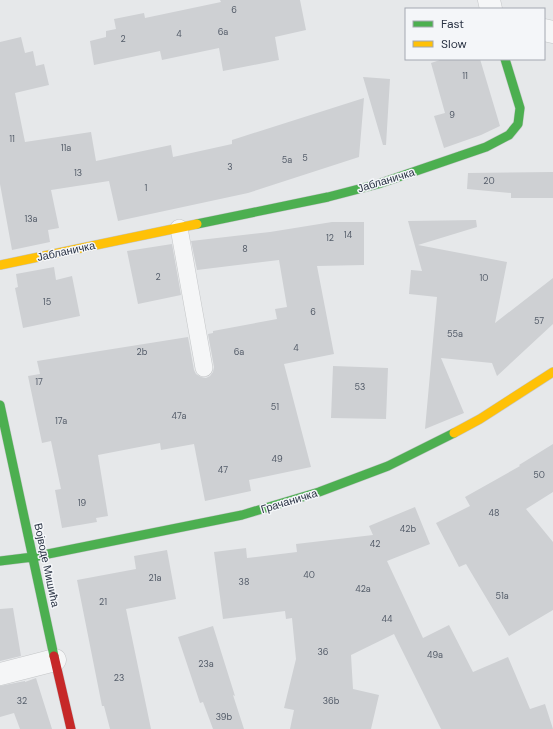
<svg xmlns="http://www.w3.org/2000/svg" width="553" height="729" viewBox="0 0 553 729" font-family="'DM Sans',sans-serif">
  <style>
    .building { fill: #ced0d3 }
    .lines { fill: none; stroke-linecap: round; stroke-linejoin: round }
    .lane-casing { stroke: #c4c6c8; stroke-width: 18 }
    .street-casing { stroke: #c4c6c8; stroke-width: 23 }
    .fast-casing { stroke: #c4c6c8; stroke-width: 10 }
    .slow-casing { stroke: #c4c6c8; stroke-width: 10 }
    .jam-casing { stroke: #c4c6c8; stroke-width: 10 }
    .lane { stroke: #f5f6f7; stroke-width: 17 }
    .street { stroke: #f5f6f7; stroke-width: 22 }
    .fast { stroke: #4caf50; stroke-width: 9 }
    .slow { stroke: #ffc107; stroke-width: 9 }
    .jam { stroke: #c62828; stroke-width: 9 }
    .labels { text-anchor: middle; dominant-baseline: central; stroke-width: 3; stroke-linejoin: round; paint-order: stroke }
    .number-label { font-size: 9px; fill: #545c69 }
    .street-label { font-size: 11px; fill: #2b3445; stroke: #f4f6f9 }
  </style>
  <rect width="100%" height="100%" fill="#e6e8ea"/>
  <path class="building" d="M220,0h80l6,30 -31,7 4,23 -56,11 -4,-23 -57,12 -2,-9 -66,14 -4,-24 16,-4v-6l10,-2 -2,-10 30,-6 1,5 76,-16z
    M21,37l4,16 8,-2 3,15 8,-2 5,21 -34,8 10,49 66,-10 5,29 75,-16 2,12 59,-13v-4l132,-42 -5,59 -111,36 -130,28 -9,-40 -58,9 8,38 -11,2 2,12 -38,8 -12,-66v-142z
    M443,59h37l20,67 -19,9 -37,13 -10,-32 11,-3 -14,-50z
    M363,77l27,2 -4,66h-3z
    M553,172v26h-42v-5l-44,-4 1,-16z
    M476,220l1,7 -59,18 89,17 -12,61 58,-45v46l-56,52 -5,-13 -51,-5 23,55 -39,16 12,-132 -28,-3 2,-24 11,1 -14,-50z
    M332,222h32v43l-47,1 17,88 -50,10 27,103 -62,13 2,11 -46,10 -11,-57 -33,6 -1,-7 -62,12 10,61 -12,2 1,4 -35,6 -7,-38 6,-1 -10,-48 -9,2 -14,-67 12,-2 -3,-13 151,-24 6,33 2,4 5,3 5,1 4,-2 3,-4 1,-5 -6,-33 5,-1v-2l64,-12 -2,-10 12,-2 -8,-47 -82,10 -6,-29 79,-9z
    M172,244l9,51 -43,9 -11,-53z
    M54,267l2,13 16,-4 8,40 -57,12 -8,-40 3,-1 -2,-13z
    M333,366l55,2 -2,51 -55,-1z
    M553,444v48l-27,17 27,33v68l-44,26 -43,-72 -7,3 -23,-44 34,-17 -5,-9 55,-31 -1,-1z
    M415,507l15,37 -43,17 36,77 26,-13 24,47 35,-15 22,52 15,-5 8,25h-112l-47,-95 -43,21 2,34 26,6 -8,34h-81l4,-19 -10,-2 12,-49 -4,-41 -6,1 -1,-8 -62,8 -9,-67 32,-4 1,10 50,-6 -1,-8 77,-9 -4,-9z
    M167,550l9,49 -50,10 25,120h-41l-6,-23h-2l-25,-126 59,-11 -2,-13z
    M13,608l8,48 -21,5v-52z
    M213,626l22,70 -2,-1 11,34h-31l-10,-27 -3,1 -22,-66z
    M36,678l16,51h-32l-6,-16 -14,4v-31l25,-5v1z"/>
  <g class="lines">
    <g class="lane-casing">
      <path id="lane" d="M179,228l25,140"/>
    </g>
    <g class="street-casing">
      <path id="street" d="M489,0l2,9
        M544,30l9,2
        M0,674l55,-14"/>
    </g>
    <g class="fast-casing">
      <path id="fast" d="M197,224l131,-27 50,-13 108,-37 23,-12 9,-11 2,-16 -15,-49
        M0,405l54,251
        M0,561l33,-4 209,-42 77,-23 69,-26 66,-33"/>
    </g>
    <g class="slow-casing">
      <path id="slow" d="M0,265l197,-41
        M454,433l26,-14 73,-47"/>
    </g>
    <g class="jam-casing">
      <path id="jam" d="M54,656l17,73"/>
    </g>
    <use href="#lane" class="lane"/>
    <use href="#street" class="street"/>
    <use href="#fast" class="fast"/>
    <use href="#slow" class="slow"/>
    <use href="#jam" class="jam"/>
  </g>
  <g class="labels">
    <g class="number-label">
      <text x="234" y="10">6</text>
      <text x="223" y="32">6a</text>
      <text x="179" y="34">4</text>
      <text x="123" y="39">2</text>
      <text x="465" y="76">11</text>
      <text x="452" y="115">9</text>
      <text x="12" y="139">11</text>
      <text x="66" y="148">11a</text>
      <text x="305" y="158">5</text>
      <text x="287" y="160">5a</text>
      <text x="230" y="167">3</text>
      <text x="78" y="173">13</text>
      <text x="489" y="181">20</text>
      <text x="146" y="188">1</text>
      <text x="31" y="219">13a</text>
      <text x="348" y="235">14</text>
      <text x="330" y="238">12</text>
      <text x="245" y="249">8</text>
      <text x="158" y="277">2</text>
      <text x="484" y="278">10</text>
      <text x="47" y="302">15</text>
      <text x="313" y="312">6</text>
      <text x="539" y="321">57</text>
      <text x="455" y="334">55a</text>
      <text x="296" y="348">4</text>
      <text x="142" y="352">2b</text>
      <text x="239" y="352">6a</text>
      <text x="39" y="382">17</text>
      <text x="360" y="387">53</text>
      <text x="275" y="407">51</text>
      <text x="179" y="416">47a</text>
      <text x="61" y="421">17a</text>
      <text x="277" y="459">49</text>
      <text x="223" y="470">47</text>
      <text x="539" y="475">50</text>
      <text x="82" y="503">19</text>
      <text x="494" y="513">48</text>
      <text x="408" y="529">42b</text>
      <text x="375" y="544">42</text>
      <text x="309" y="575">40</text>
      <text x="155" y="578">21a</text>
      <text x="244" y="582">38</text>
      <text x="363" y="589">42a</text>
      <text x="502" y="596">51a</text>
      <text x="103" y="602">21</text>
      <text x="387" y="619">44</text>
      <text x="323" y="652">36</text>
      <text x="435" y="655">49a</text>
      <text x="206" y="664">23a</text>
      <text x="119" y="678">23</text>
      <text x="22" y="701">32</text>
      <text x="331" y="701">36b</text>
      <text x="224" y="717">39b</text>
    </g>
    <g class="street-label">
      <text transform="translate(386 180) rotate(-17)">Јабланичка</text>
      <text transform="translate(66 251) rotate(-12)">Јабланичка</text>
      <text transform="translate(289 501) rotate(-17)">Грачаничка</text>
      <text transform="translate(47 565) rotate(78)">Војводе Мишића</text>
    </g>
  </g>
  <rect x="405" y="8" width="140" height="52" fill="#f4f6f9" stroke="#a4a8b1"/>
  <rect x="413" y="21" width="20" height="6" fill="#4caf50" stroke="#a4a8b1"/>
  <text x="441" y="28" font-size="12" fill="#2b3445">Fast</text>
  <rect x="413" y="41" width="20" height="6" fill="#ffc107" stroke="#a4a8b1"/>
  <text x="441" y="48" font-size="12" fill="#2b3445">Slow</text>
</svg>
